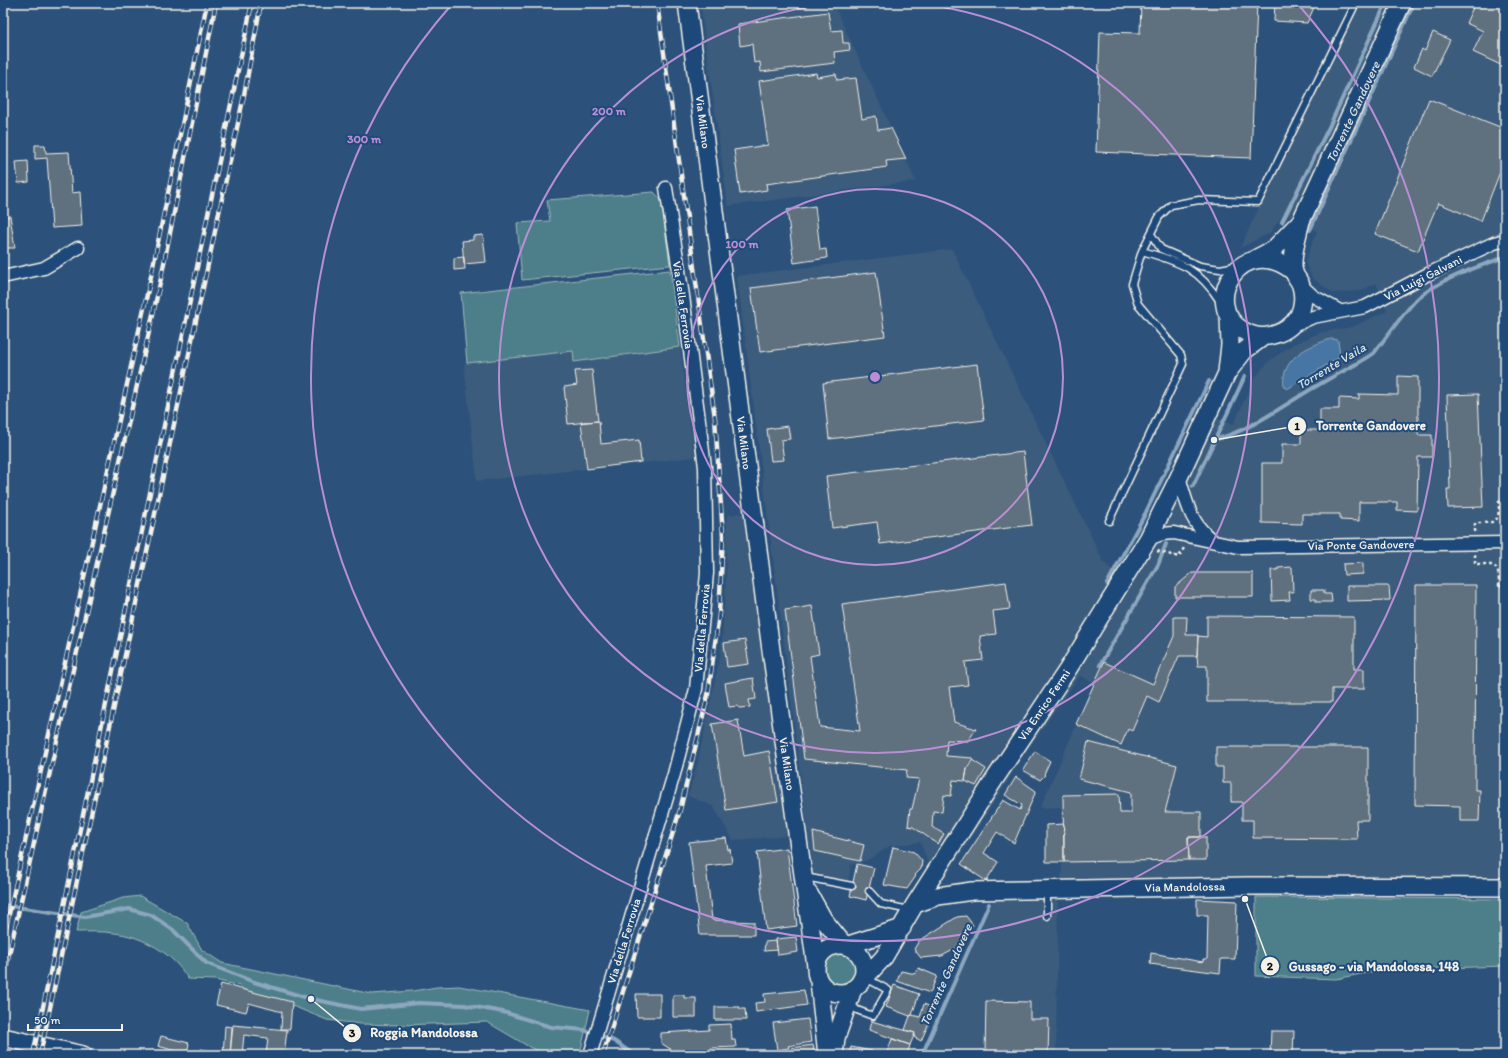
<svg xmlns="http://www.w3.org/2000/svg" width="1508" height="1058" viewBox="0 0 1508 1058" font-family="Itim,sans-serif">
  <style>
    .built { fill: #3b5b7c }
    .green { fill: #4d7f8a; stroke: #a0b8b9 }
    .water { fill: #4776a4; stroke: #8ca7bf }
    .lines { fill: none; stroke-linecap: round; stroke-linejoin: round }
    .stream { stroke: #8ca7bf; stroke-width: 4 }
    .building { fill: #5f707f; stroke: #f4f1e8 }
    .lane-casing { stroke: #f4f1e8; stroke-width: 9 }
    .street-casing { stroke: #f4f1e8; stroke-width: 15 }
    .secondary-casing { stroke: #f4f1e8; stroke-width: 20 }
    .path { stroke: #f4f1e8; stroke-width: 2.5; stroke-dasharray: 3 3; stroke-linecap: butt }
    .lane { stroke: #1f4a7a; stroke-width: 6 }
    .street { stroke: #1f4a7a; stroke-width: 12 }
    .secondary { stroke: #1f4a7a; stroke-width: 17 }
    .rail-casing { stroke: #f4f1e8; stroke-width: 4.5 }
    .rail { stroke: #1f4a7a; stroke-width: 3; stroke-dasharray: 9; stroke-linecap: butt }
    .ring { fill: none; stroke: #b88ed4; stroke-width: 2 }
    .labels { text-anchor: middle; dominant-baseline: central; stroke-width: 4; stroke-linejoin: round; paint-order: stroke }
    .street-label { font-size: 12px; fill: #f4f1e8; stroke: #1f4a7a }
    .water-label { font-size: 13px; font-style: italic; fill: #dadfde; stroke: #1f4a7a }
    .centre { fill: #b88ed4; stroke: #1f4a7a; stroke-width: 2 }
    .ring-label { font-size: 12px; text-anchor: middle; font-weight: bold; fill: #b88ed4; stroke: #1f4a7a; stroke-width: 4; stroke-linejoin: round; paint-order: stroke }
    .leader { fill: none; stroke: #f4f1e8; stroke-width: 1.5 }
    .callout-dot { fill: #f4f1e8; stroke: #1f4a7a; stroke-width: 1.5 }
    .mark-label { font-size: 12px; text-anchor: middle; font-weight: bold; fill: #111 }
    .callout-label { font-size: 13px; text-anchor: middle; font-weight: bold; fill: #f4f1e8; stroke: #1f4a7a; stroke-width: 4; stroke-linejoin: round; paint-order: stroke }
  </style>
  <rect width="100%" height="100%" fill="#2c527b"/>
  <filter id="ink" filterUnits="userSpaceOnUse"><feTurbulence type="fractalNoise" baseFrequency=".025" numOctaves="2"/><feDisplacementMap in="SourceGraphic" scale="8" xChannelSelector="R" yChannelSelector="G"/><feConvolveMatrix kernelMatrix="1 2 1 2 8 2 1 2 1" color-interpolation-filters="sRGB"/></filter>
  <g filter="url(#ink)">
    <path class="built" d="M700,3h133l83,178 -188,25z
      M1354,3h151v878l-249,-3v19l-198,2 -2,156h-132l69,-154 65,-2 4,-27 -1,-65 -21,1 54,-124 -14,-9 -52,74 -90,140 -18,-47 -30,4 -22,14 -17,5 -3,17 -35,-9 -76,-597 215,-27 151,312 22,22 86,-167 23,8 20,-45 14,-17 25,-18 29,-12 30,-5 35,-16 -11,-28 -15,8 -28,2 -21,-15 -7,-16 12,-31 -33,-18 -14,20 -30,15z
      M680,347l15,110 -218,24 -13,-117 109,-13 2,11z
      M743,513l47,323 -57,4 -20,-34 -25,-10 9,-30 24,-114 5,-70 1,-67z"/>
    <path class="green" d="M654,192l7,8 9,65 -148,15 -5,-57 33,-2 -3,-21z
      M670,270l10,77 -106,15 -1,-11 -106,12 -6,-70z
      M140,896l47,27 15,27 20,13 150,31 41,-3 24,-4 22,-1 131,24 -10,44 -28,1 -21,-7 -44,-26 -87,3 -39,-1 -34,-4 -37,-15 -35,-5 -15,-14 -25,-6 -27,-1c-14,-25 -45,-43 -74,-46 -12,-2 -25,-1 -38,-1l5,-20 42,-14z
      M1256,897l249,2v67l-124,4 -45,9 -80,-3z
      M825 969a15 15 0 1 1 30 0a15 15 0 1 1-30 0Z"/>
    <path class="water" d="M1331,339l7,1 2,17 -53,32 -3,-2c-4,-28 23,-41 47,-48z"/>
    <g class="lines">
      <path class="stream" d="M1282,222l48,-97 56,-122
        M1310,230l104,-227
        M1214,440c39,-10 72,-37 106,-56 18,-11 37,-19 54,-31 14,-18 27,-37 42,-53 19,-19 64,-34 89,-43
        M1193,486l52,-110
        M1107,584l38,-70 64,-133
        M1100,665l58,-100 8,-21
        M3,905l82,12 44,-8 22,6 22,15 33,33 48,19 57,17 50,10 58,-6 45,2 39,7 48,15 33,3 30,11 20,14
        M922,1055l67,-151"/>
    </g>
    <path class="building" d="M1141,3h116l-6,155 -155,-6 4,-120 40,1z
      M1275,3h41l-9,20 -33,-2z
      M1475,3h30v64l-32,-15 10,-21 -17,-8z
      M828,12l3,19 11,-1 1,13h6l1,7 -16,2 1,11 -74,9 -1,-10 -6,1 -2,-19 -12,2 -2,-22z
      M1433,32l17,8 -18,36 -18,-9 8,-18 3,2z
      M816,73l1,4 19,-3 1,6 19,-2 6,41 14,-3 2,14 13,-2 15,31 -20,2 1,6 -121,17 1,6 -27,4 -6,-44 34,-5 -9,-64z
      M1429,99l76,30v30l-24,62 -43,-18 -20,48 -43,-17z
      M35,145h10l1,8 23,-1 3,41 8,-1 2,34 -30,2 -5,-70 -12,1z
      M28,161l1,21 -11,1 -2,-21z
      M815,206l5,44 6,-1 1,9 -33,5 -7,-53z
      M10,216l5,32h-9v5h-3v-36z
      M483,235l3,27 -22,2 -2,-23 11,-1v-4z
      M464,257l1,12 -11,1v-12z
      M876,272l9,64 -125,16 -9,-64z
      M977,364l7,56 -155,19 -6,-56z
      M592,370l6,51 -30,3 -4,-37 13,-2 -2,-14z
      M1398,376l20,1v58h14v22h-14l-1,54 -20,-1v-8h-38v19l-19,-1v-6h-38v10l-40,-1v-60h20v-19h19v-14h19v-21h19v-11l20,1v-5l39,1z
      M1478,394l5,113 -35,1 -1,-19h3l-3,-94z
      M599,421l2,23 38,-4 2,22 -54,7 -6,-47z
      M788,426l2,13 -9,1 3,20 -13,1 -4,-32z
      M1023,452l9,73 -152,19 -3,-22 -45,6 -6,-52z
      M1363,563v11l-19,1 -1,-11z
      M1292,567l1,25h-4l1,8 -18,1 -1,-31h7v-2z
      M1192,573h61v24h-78v-10z
      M1006,582l4,27 -17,2 3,23 -16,2 3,24 -18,2 3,23 -19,2 5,35 22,7 -8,12 -21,-1 -1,16 27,2 -6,11 -2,12 -12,-1 -2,16 -7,-1 -2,17 -9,-1 -1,16 12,7 -6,10 -25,-17 -5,-1 2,-17h2l7,-30 -13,-1 1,-8 -103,-11 -19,-149 27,-4 7,48 -9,2 10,71 40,4 -18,-127z
      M1416,585h60l-1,205h5l-1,31h-19v-15l-45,-1z
      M1347,586h42l1,14 -43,1z
      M1311,590h13v4h7l1,8h-16v-3h-5z
      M1207,616l147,1v52h10v20h-32v13h-125v-36h-9l-1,-10 1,-20 9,1z
      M1174,617h13l-1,18h12l-1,21h-18l-20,46 -12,-6 -15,35 -4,-2 -7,16 -45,-21 28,-62 49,22 21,-48z
      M745,640l4,24 -22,3 -3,-24z
      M753,678l3,21 -7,1 1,7 -11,1 -1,-2 -9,1 -4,-24z
      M738,720l6,36 25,-5 9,51 -52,8 -14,-86z
      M1088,742l89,23 -12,47h36v25h-13l1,23 -125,2 -1,-67 56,-1 1,19h11v-21l-52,-13z
      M1216,747h152v73h-12l1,19 -104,-1v-18h-11v-18h-11v-19h-8v-16h-7z
      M1035,751l15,10 -6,13 1,1 -5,5 -17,-10z
      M972,760l14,9 -10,17 -11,-5 2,-12z
      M1016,777l20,14 -22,52 -17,-11 -13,21 14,9 -12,19 -25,-17 42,-64 17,10 2,-5 -17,-10z
      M1064,824v38h-18v-37z
      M813,832l51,13 -4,16 -45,-10z
      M1188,837h18v23h-17z
      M726,838l2,12 2,-1 2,14 -26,3 6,54 42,2v13h-54l-11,-93z
      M893,847l21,5 8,9 -1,8 -6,6 1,1 -9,13 -23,-4z
      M787,848l10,78 -31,4 -9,-78z
      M857,864l17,4 -8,32 -16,-4z
      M1197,899l40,2 -2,58h-14l-1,14 -70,-9 1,-11 52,9v-3h4l1,-44h-11z
      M966,916l7,9 -16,23 -15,8 -21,2 -7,-9 5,-8 38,-24z
      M796,937l2,15 -20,3 -2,-16z
      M776,941l1,9 -13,1 1,-9z
      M918,968l19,8 -7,17 -33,-12 4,-10 15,3z
      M221,984l71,18 -2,27h-9l1,-17 -33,-9 -3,9 -30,-7z
      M894,985l25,9 -7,21 -2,1 -24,-9z
      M804,990l3,15 -51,7 -1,-9 10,-1 -1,-8z
      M636,994h24v23h-23z
      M673,995h11v3h12v19h-23z
      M986,1001l44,1v17h19l-1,36h-63z
      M924,1004l11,5 -14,32 -7,-4 1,-4 -10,-3 5,-14 2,-1 8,2z
      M715,1007h25v2h5l1,11h-31z
      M808,1019l3,23 -23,4 1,2 -12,2 -4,-27z
      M871,1021l44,12 -5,12 -41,-15z
      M731,1024l1,16h3l1,7 -25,1v4l-33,2 -17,-11v-10l48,-3v-5z
      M233,1025l54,5 -3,25h-18l2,-17 -24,-3 -2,20h-12z
      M225,1026l7,1 -2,28h-7z
      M1271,1031h23l-1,24h-23z
      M161,1036l28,7 -2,11 -29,-8z
      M892,1039l18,6 -3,10h-21z
      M813,1045l2,10h-23l-1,-7z
      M851,1047l21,4 -1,4h-22z
      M201,1049l20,4v2h-21z
      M769,1051l1,4h-13l-1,-2z
      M872,1052l10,2v1h-11z"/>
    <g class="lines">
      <g class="lane-casing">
        <path id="lane" d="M1151,234l10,15 39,17 20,3 16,-3
          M1142,251c38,11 57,17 79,52
          M1109,521l74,-157 -2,-9 -43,-51 -6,-20 10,-33 17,-34 12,-12 28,-5 59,2 98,-199
          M805,877l47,9
          M869,891l12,13 28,6
          M1047,916v-25
          M850,1003l7,7 16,6 15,-26 -22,-12"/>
      </g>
      <g class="street-casing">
        <path id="street" d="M3,277l41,-9 34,-20
          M1301,285l12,11 27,15
          M1291,327l22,-10 52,-10 63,-33 66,-31 11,-3
          M1179,477c8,26 11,46 33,63
          M1148,539l14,-5 12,-1 64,14 267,-4
          M590,1055l84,-281 22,-85 11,-116 -2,-106 -22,-171 -17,-108"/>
      </g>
      <g class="secondary-casing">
        <path id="secondary" d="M687,3l84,647 45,316
          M1255,259l19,-10 26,-27
          M1294,272c-52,-42 -95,31 -52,58 8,5 16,8 26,6 13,-2 24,-8 31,-21 4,-8 5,-20 2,-29 -1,-5 -6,-9 -7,-14 -4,-12 4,-38 7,-51l101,-218
          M1227,372l3,-27 -1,-29
          M809,894l14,25 22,27
          M915,904l23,-8 34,-5 275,-5 258,1
          M816 969a24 24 0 1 1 48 0a24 24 0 1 1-48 0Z
          M845,946l57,-18
          M819,981l8,74
          M859,984l25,-27 31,-53 79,-124 74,-111 80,-130 31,-62 48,-104 17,-22 19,-14
          M3,1037l80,18
          M834,1055l2,-17 17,-49"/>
      </g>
      <path class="path" d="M1475,532v-9c24,0 24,-1 24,-24h6
        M1157,551l22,6 6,-11
        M1475,554v10c22,0 24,1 24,23
        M1499,586h6"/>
      <use href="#lane" class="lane"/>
      <use href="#street" class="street"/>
      <use href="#secondary" class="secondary"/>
      <g class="rail-casing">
        <path id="rail" d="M3,941l147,-660 57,-278
          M3,981l157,-698 56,-280
          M33,1055l219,-1052
          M40,1055l204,-960 17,-92
          M603,1055l77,-245 28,-115 11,-81 4,-78 -8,-118 -58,-415"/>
      </g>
      <use href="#rail" class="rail"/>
    </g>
  </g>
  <g class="ring">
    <circle cx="875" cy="377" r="188"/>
    <path d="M914 3A376 376 0 1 1 836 3"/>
    <path d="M1297 3A564 564 0 1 1 453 3"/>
  </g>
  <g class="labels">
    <g class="street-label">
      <text transform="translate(703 122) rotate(83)">Via Milano</text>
      <text transform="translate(1423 278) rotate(-27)">Via Luigi Galvani</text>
      <text transform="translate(683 305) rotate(82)">Via della Ferrovia</text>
      <text transform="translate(744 443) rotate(83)">Via Milano</text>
      <text transform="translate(1361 545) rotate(-1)">Via Ponte Gandovere</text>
      <text transform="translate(702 628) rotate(-85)">Via della Ferrovia</text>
      <text transform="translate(1044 705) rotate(-56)">Via Enrico Fermi</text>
      <text transform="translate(787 764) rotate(82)">Via Milano</text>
      <text transform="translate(1185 887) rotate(-1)">Via Mandolossa</text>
      <text transform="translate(624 941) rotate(-73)">Via della Ferrovia</text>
    </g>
    <g class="water-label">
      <text transform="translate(1353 112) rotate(-65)">Torrente Gandovere</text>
      <text transform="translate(1331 366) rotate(-31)">Torrente Vaila</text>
      <text transform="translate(946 975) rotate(-66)">Torrente Gandovere</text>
    </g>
  </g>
  <circle cx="875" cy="377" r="6" class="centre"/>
  <g class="ring-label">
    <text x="609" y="115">200 m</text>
    <text x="364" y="143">300 m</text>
    <text x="742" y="248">100 m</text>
  </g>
  <path class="leader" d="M1214 440L1297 426M1245 899L1270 966M311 999L352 1033"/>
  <g class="callout-dot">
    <circle cx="1214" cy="440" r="4"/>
    <circle cx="1245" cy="899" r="4"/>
    <circle cx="311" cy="999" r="4"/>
    <circle cx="1297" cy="426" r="10"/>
    <circle cx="1270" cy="966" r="10"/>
    <circle cx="352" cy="1033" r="10"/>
  </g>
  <g class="mark-label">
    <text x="1297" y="430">1</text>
    <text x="1270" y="970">2</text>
    <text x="352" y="1037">3</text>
  </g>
  <g class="callout-label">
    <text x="1371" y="430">Torrente Gandovere</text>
    <text x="1374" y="971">Gussago - via Mandolossa, 148</text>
    <text x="424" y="1037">Roggia Mandolossa</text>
  </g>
  <rect width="1508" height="1058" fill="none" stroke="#1f4a7a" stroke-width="16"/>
  <rect x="8" y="8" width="1492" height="1042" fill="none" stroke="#f4f1e8" stroke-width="1.5" filter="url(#ink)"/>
  <path d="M28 1024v6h94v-6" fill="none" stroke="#f4f1e8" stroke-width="2"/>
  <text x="34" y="1024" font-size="12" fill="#f4f1e8" stroke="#1f4a7a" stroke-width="3" paint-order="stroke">50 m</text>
</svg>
